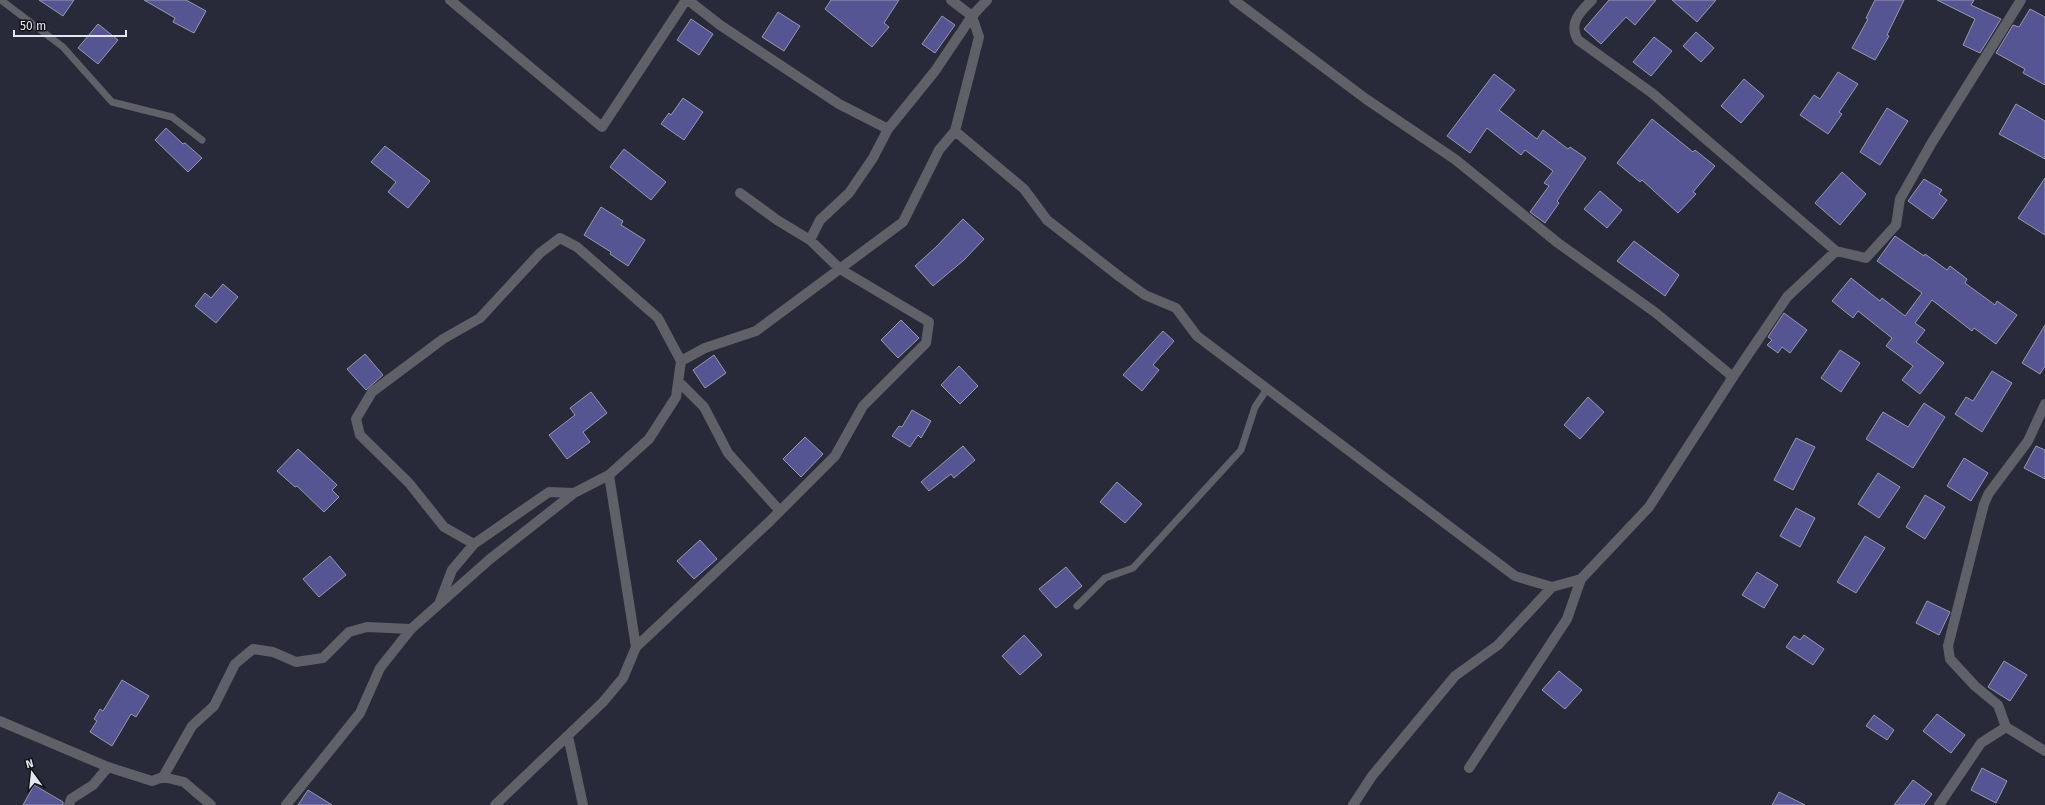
<svg xmlns="http://www.w3.org/2000/svg" width="2045" height="805" viewBox="0 0 2045 805" font-family="'Fira Sans',sans-serif">
  <style>
    .building { fill: #555593; stroke: #9798ab }
    .lines { fill: none; stroke-linecap: round; stroke-linejoin: round }
    .lane { stroke: #606068; stroke-width: 7 }
    .street { stroke: #606068; stroke-width: 10 }
  </style>
  <rect width="100%" height="100%" fill="#292a39"/>
  <path class="building" d="M39,0h35l-11,16z
    M144,0h42l20,11 -12,22 -21,-11 2,-4z
    M831,0h68l-15,23 5,4 -17,20 -47,-38z
    M1609,0h47l-21,25 -9,-8 -25,27 -17,-15z
    M1672,0h44l-19,22z
    M1875,0h29l-17,35 2,1 -14,24 -23,-12 16,-29 -2,-1z
    M1937,0h37l-3,5 30,14 -21,34 -17,-8 12,-26z
    M2030,9l15,8v68l-22,-12 2,-4 -29,-16 17,-28 6,2z
    M778,12l22,14 -16,25 -22,-14z
    M942,16l13,9 -20,28 -13,-9z
    M691,19l22,15 -14,21 -22,-15z
    M98,24l20,16 -20,24 -20,-16z
    M1696,32l18,16 -13,14 -18,-16z
    M1654,37l18,14 -21,25 -18,-14z
    M1838,72l20,12 -19,28 3,2 -14,20 -28,-19 14,-20 6,4z
    M1494,74l21,16 -16,20 38,29 6,-9 25,19 2,-2 16,11 -29,43 2,2 -14,20 -15,-11 19,-26 -5,-3 9,-12 -28,-21 -4,5 -34,-27 -17,25 -23,-17z
    M1744,79l20,17 -23,27 -20,-17z
    M683,98l20,14 -19,28 -23,-16 8,-11 2,2z
    M2016,104l29,17v38l-46,-25z
    M1887,108l21,13 -28,44 -20,-13z
    M1652,119l41,33 2,-2 20,16 -22,26 3,2 -18,19 -36,-33 -2,2 -23,-19z
    M166,128l17,16 2,-1 17,15 -14,14 -33,-32z
    M385,146l45,35 -22,27 -20,-16 8,-10 -25,-20z
    M624,149l42,33 -15,18 -41,-33z
    M1842,172l24,22 -26,31 -25,-22z
    M2045,178v57l-27,-17z
    M1924,179l18,11 -3,4 8,6 -14,19 -25,-18z
    M1600,191l22,19 -15,18 -23,-19z
    M601,207l22,14 -2,4 24,15 -17,26 -18,-12 1,-2 -27,-17z
    M963,219l21,20 -20,21 -31,26 -18,-20 21,-19z
    M1895,236l29,20 1,-2 22,16 3,-4 17,13 -2,4 30,22 2,-4 20,14 -21,29 -22,-16 -2,3 -40,-31 -17,23 10,7 -9,12 28,21 -24,31 -18,-14 11,-14 -27,-20 6,-8 -34,-27 -5,7 -21,-17 19,-23 29,23 2,-3 23,18 17,-23 -45,-32z
    M1634,241l45,34 -14,21 -48,-35z
    M223,284l15,13 -22,26 -21,-17 10,-13 6,5z
    M1784,313l23,17 -17,23 -8,-6 -4,6 -11,-8 5,-5 -4,-3z
    M901,320l18,18 -21,20 -17,-18z
    M2045,325v41l-5,8 -18,-11z
    M1163,331l11,10 -21,24 6,5 -17,21 -19,-16z
    M1840,350l20,13 -19,29 -20,-14z
    M365,354l18,21 -17,15 -19,-21z
    M714,355l12,18 -21,15 -12,-18z
    M959,366l19,20 -18,18 -19,-19z
    M1992,371l20,12 -30,49 -27,-18 11,-17 7,4z
    M591,392l16,21 -24,19 7,10 -23,17 -18,-24 26,-20 -5,-7z
    M1588,397l16,15 -24,27 -16,-14z
    M1924,403l21,14 -32,51 -47,-29 17,-27 25,15z
    M912,410l19,11 -10,17 -3,-3 -8,12 -18,-11 7,-10 3,1z
    M805,437l18,17 -22,23 -18,-18z
    M1796,438l19,9 -22,43 -19,-10z
    M963,446l12,14 -21,18 -3,-4 -22,17 -8,-9z
    M2036,446l9,4v29l-21,-11z
    M298,449l39,36 -5,5 7,7 -15,15 -27,-26 -2,1 -18,-16z
    M1964,458l24,15 -17,28 -24,-15z
    M1878,473l22,14 -21,31 -21,-14z
    M1117,482l25,22 -17,19 -25,-21z
    M1925,495l20,12 -20,32 -19,-12z
    M1796,508l19,10 -15,29 -20,-11z
    M1865,536l20,12 -29,45 -19,-11z
    M700,540l17,19 -23,20 -17,-18z
    M330,556l16,19 -27,22 -16,-18z
    M1066,567l16,19 -26,22 -17,-19z
    M1757,572l21,13 -14,23 -22,-13z
    M1927,601l23,11 -11,23 -23,-12z
    M1024,635l18,20 -22,20 -18,-19z
    M1804,635l20,14 -11,16 -27,-18 8,-11 6,4z
    M2004,661l23,14 -17,26 -22,-14z
    M1559,671l23,19 -17,19 -23,-19z
    M122,680l27,16 -13,21 -5,-3 -19,32 -22,-14 7,-11 -3,-2 6,-10 3,2z
    M1937,714l28,21 -14,18 -28,-22z
    M1874,715l20,15 -7,10 -21,-14z
    M1982,768l25,13 -11,22 -25,-13z
    M1913,780l19,14 -8,11h-30z
    M34,785l29,17v3h-40z
    M308,790l24,15h-34z
    M1779,792l26,13h-33z"/>
  <g class="lines">
    <path class="lane" d="M1,0l62,47 49,55 60,15 30,23
      M1077,606l28,-28 28,-10 108,-118 14,-43 12,-18"/>
    <path class="street" d="M450,0l152,127 84,-127
      M688,0l32,25 119,79 49,25
      M1234,0l132,99 90,61 102,83 98,70 77,64
      M1592,0c-12,12 -24,23 -14,40l74,53 184,158
      M955,131l69,58 23,31 73,57 25,18 31,13 21,28 318,240 37,11 29,-8
      M810,240l10,-20 29,-27 24,-35 15,-29 47,-58 37,-55 15,-16
      M679,382l25,25 24,46 52,58
      M2045,404l-17,37 -39,52 -5,11 -36,142 2,13 25,27 23,19 8,22 39,24
      M609,475l27,172
      M474,544l-30,-17 -35,-44 -49,-48 -4,-16 16,-27 71,-53 37,-21 60,-65 20,-15 17,9 81,71 23,43
      M439,604l13,-34 22,-26 75,-52 25,1
      M0,721l108,46 44,14 11,-4 21,5 27,23
      M568,736l15,69
      M1469,768l98,-149 14,-40 68,-72 84,-130 54,-80 49,-46 30,7 30,-33 4,-26 31,-55 90,-144
      M163,777l29,-51 22,-20 21,-42 18,-15 20,3 23,10 27,-4 26,-26 18,-5 44,2
      M69,805l2,-6 22,-14 15,-18
      M286,805l74,-92 20,-45 31,-39 79,-70 84,-66 35,-18 40,-36 27,-42 5,-36 24,-13 51,-17 147,-109 36,-72 16,-19 24,-94 -7,-21 -21,-16
      M495,805l108,-103 20,-24 13,-31 134,-126 65,-65 28,-50 63,-63 3,-21 -89,-53 -30,-29 -33,-20 -37,-27
      M1353,805l19,-29 83,-100 43,-31 54,-58
      M1939,805l42,-62 25,-16"/>
  </g>
  <g transform="translate(32 773) rotate(345)" stroke="#13131a" stroke-width="3" paint-order="stroke">
  <path d="M0-3L7 15L0 10L-7 15Z" fill="#e5e6f0"/>
  <text y="-6" font-size="11" font-weight="bold" text-anchor="middle" fill="#e5e6f0">N</text>
  </g>
  <path d="M14 30v6h112v-6" fill="none" stroke="#e5e6f0" stroke-width="2"/>
  <text x="20" y="30" font-size="12" fill="#e5e6f0" stroke="#13131a" stroke-width="3" paint-order="stroke">50 m</text>
</svg>
